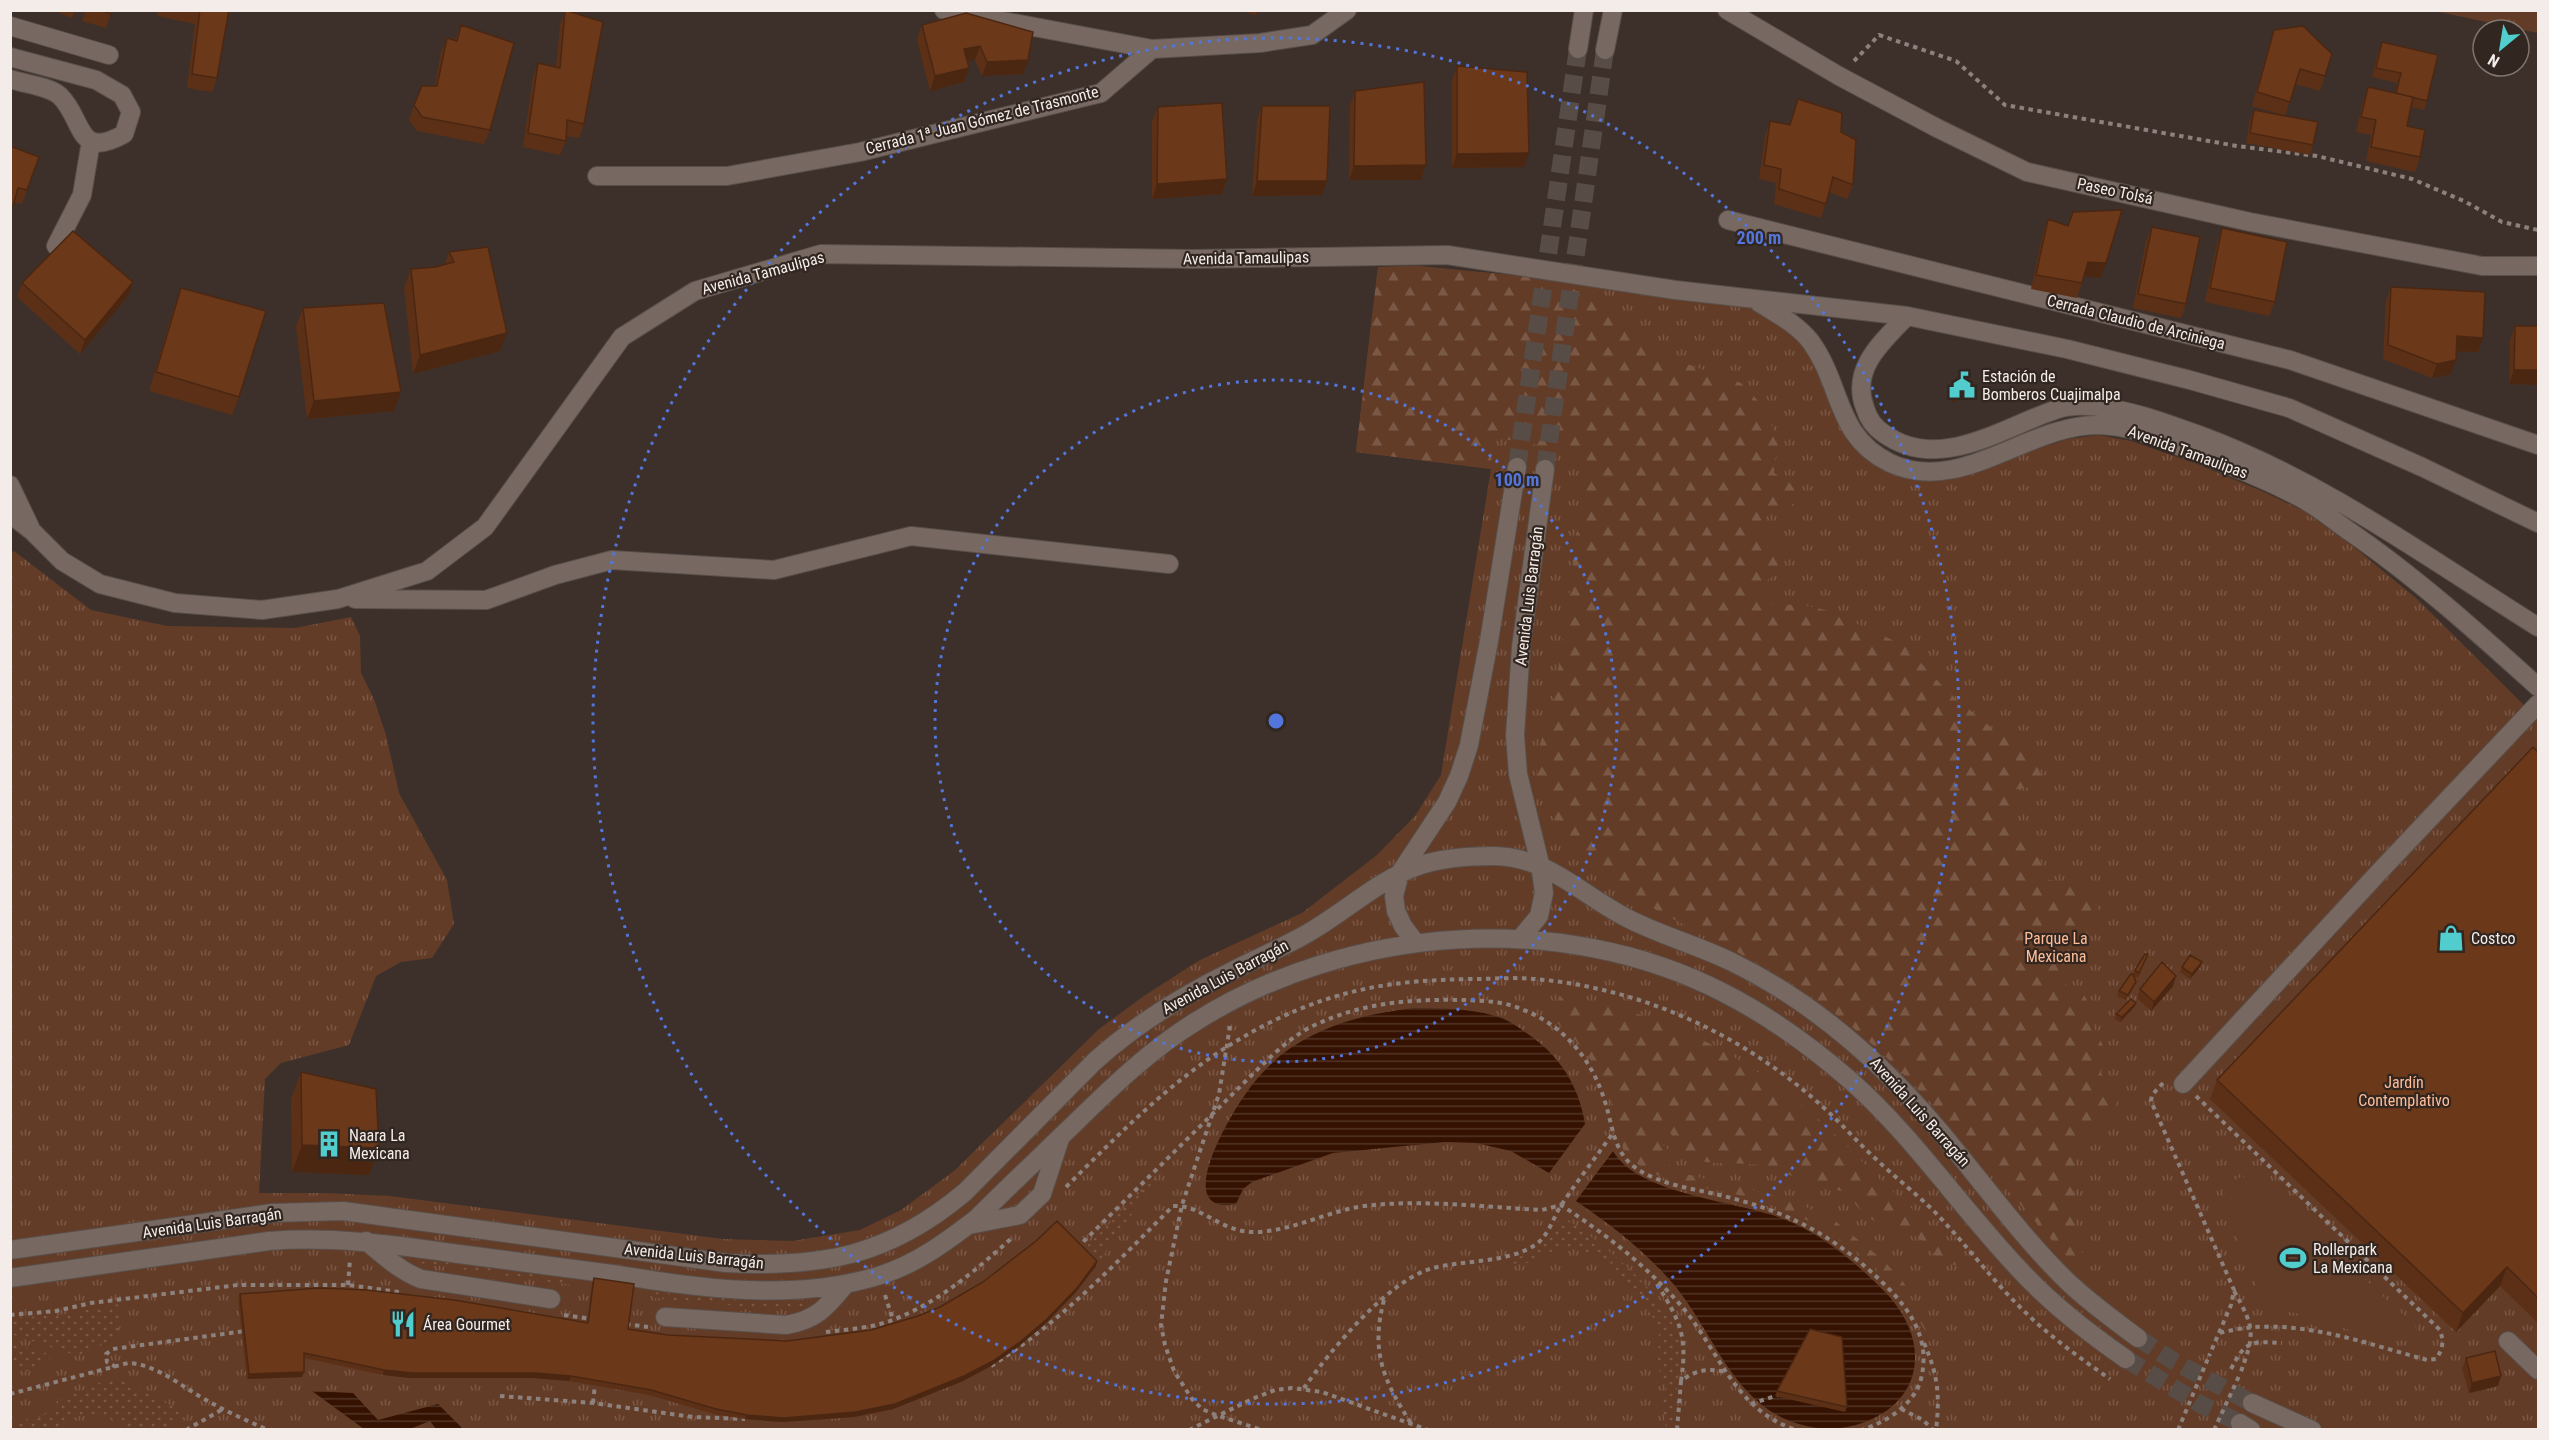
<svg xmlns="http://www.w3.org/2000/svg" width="2549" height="1440" viewBox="0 0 2549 1440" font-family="'Roboto Condensed',sans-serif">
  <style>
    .grass { fill: url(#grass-tufts) }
    .forest { fill: url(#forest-firs) }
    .garden { fill: url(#garden-dots) }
    .pitch { fill: #633c27 }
    .water { fill: url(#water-rules) }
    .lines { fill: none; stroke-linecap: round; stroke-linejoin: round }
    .minor-tunnel { stroke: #584c46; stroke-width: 18; stroke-dasharray: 18 9; stroke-linecap: butt }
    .minor-casing { stroke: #594f4a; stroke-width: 20 }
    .path { stroke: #8c817c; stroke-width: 4; stroke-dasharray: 4.5 4.5; stroke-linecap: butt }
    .minor { stroke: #776962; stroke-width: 18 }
    .path-bridge { stroke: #8c817c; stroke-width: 4; stroke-dasharray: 4.5 4.5; stroke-linecap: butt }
    .wall { fill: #5c3016 }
    .shaded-wall { fill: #4b2712 }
    .building { fill: #6b381a; stroke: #4b2712; stroke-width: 1.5 }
    .ring { fill: none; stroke: #5376dc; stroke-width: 3; stroke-dasharray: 3 6 }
    .labels { text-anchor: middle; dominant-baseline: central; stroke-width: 4.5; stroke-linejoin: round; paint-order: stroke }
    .street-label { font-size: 16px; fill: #f4ece8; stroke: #322620 }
    .poi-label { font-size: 16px; fill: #f4ece8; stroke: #322620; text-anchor: start }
    .park-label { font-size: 16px; fill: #febc98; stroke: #322620 }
    .centre { fill: #5376dc; stroke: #322620; stroke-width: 3 }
    .ring-label { font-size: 18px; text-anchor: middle; font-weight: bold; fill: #5376dc; stroke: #322620; stroke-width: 4.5; stroke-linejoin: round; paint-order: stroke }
  </style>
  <defs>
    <pattern id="grass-tufts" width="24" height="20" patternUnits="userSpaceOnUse" patternTransform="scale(1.5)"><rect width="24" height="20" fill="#633c27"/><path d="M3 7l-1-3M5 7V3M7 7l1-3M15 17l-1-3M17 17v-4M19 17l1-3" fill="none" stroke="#7a5846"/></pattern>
    <pattern id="forest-firs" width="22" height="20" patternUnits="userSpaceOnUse" patternTransform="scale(1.5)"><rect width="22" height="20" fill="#633c27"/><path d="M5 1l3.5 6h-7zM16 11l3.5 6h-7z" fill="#7a5846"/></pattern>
    <pattern id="garden-dots" width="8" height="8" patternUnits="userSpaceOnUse" patternTransform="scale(1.5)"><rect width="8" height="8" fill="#633c27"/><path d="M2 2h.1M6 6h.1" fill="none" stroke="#7a5846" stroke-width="1.8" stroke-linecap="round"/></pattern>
    <pattern id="water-rules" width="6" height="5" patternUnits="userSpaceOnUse" patternTransform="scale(1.5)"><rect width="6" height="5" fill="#341100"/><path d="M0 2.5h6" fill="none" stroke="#523425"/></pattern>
  </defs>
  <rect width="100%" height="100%" fill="#3d302a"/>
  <path class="grass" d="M2435,11h103v22z
    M1417,266l136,13 203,28 43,29 18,27 17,48 75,64 101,-17 58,-19 30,-4 33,6 66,23 67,28 40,19 50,36 63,52 121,120v710l-2527,1 -1,-877 4,-2 77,59 76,16 128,2 56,-11 9,19 1,37 13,26 12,36 13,58 48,87 7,44 -22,34 -31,4 -25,14 -27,69 -68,18 -16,16 -6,114h67l64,3 333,43 69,2 68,-11 41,-20 53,-39 145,-142 45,-33 54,-35 104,-48 75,-58 38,-39 26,-41 50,-306 -135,-17 22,-185z"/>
  <path class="forest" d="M1417,266l136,13 45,23 47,42 28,15 68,24 22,23 17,39 -5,15 -1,13 15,9 12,17c-13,9 -27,13 -40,21l-2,12c20,8 20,19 22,39l-23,15 2,13 14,7 25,-2 31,7 75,35 44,47 44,36 20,11 21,20 8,17 -11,10 -18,3 1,33 4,12 14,13 10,16 3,15c28,6 41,8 56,34l-7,9v13l-13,2 -15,8 9,16 1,12 -16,3 7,10 14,4 7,12 1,15 16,33 -4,23 8,13 11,10c-10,25 -22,28 -37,47 -19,23 -5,87 0,115l-13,2c-82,-88 -153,-189 -252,-259 -31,-22 -64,-40 -96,-57 -67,-36 -144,-65 -175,-140 -3,-8 -8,-17 -9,-25 -5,-29 11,-55 16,-83 13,-81 24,-162 33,-243l-95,-16 -1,32 -135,-17 22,-185z
    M1560,997c103,13 186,58 263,126 24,22 45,46 68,67 16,15 65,54 68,73l-2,2c-22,-1 -28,-21 -44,-31 -18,-11 -31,-4 -50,-21 -8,-7 -10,-17 -22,-22 -5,-2 -12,-1 -18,-3 -22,-7 -42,-19 -65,-23 -23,-4 -46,2 -68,-8 -9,-5 -17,-21 -23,-29l-17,12 10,2 12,11 -3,11 5,7 95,23 37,13 29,14 49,40 20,22 24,52c-45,-75 -105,-118 -189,-140 -33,-8 -71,-10 -100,-30 -22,-15 -21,-43 -29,-65 -10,-31 -29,-58 -54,-78z"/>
  <path class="garden" d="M1161,1172l-65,94 -15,-14z
    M1561,1216c37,23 115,84 119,131 2,27 -8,55 -7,82h-7l-4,-25 4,-19 -8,-17 1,-36 -4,-11 -14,-22 -33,-39 -24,-9 -22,-5c-27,13 -27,21 -60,16 34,-9 43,-15 59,-46z
    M417,1258l155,22 -1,5 -151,-22z
    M653,1292l101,9 56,-1 -6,6 -52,1 -99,-9z
    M117,1304l5,5v12l-8,18 -26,10 -10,7 -67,-22v-16l49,-3z
    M11,1343l41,12 -3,6 -24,11 -14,-8z
    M117,1378l71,36c-7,5 -16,12 -24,15 -4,1 -10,1 -14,1 -39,0 -51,-36 -90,-1h-49v-6l31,-7 28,-23 15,-3 16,-8z"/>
  <path class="pitch" d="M2247,1176l10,3 158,147 3,5 -2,6c-22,13 -95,-18 -120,-24 -10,-2 -19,-1 -28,0l-46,-109c2,-15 9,-26 25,-28z"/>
  <path class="water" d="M1413,1008c28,0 55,0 82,8 12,3 23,11 33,18 32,22 51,52 57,90l-36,49 -38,-22 -35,-8 -31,-1 -112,11 -81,29 -9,7 -7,15c-67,12 -4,-92 11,-112 9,-14 22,-26 34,-37 39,-30 84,-41 132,-47z
    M1613,1151c24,43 123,50 168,67 40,15 73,43 103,73 22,22 38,54 28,86 -8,25 -31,41 -56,48 -19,5 -38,5 -57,-1 -69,-20 -86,-97 -130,-145 -28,-31 -59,-55 -93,-78z
    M312,1391l41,2 25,27 60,-16 25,25h-27l-6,-8 -20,8h-46z"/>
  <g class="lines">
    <path class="minor-tunnel" d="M1517,467l61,-418
      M1545,469l60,-419
      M2138,1338l37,24 77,41
      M2126,1359l74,45 40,19"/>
    <g class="minor-casing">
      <path id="minor" d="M944,10l208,39 108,-6 52,-8 35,-25
        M1727,10l112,66 98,52 90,44 223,50 232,44h56
        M10,26l99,29
        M1578,49l6,-39
        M1605,50l8,-40
        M10,57l86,23 26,15 9,17 -7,22c-48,27 -40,-15 -64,-38 -11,-10 -35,-12 -50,-17
        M597,176h130l133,-24 241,-59 51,-44
        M1728,220l562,140 248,85
        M56,246l26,-51 9,-54
        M1758,302c19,12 39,22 53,40 32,45 24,94 79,121 70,33 137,-38 207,-38 32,0 62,13 92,25 37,14 74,28 110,47 16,8 32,21 47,32 69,47 131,103 192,158
        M1907,316c-25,26 -57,53 -42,92 3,10 9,19 18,25 56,41 119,-6 175,-24 16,-5 38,-3 54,0 31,5 58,16 87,26 123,45 229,123 339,192
        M10,485l20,42
        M10,514l22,17 30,30 38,23 75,19 87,7 76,-11 89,-28 58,-44 137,-190 73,-46 126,-37 372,5 254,-4 228,35 232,26 160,33 123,31 99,28 133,59 116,56
        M355,599l131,1 69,-25 57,-15 162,10 137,-34 258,28
        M1520,939l19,-23 5,-23 -4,-29 -22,-90 -3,-39 6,-88 24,-178
        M1415,942l-12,-16 -7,-15 -2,-15 6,-23 47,-71 12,-26 10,-31 20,-104 28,-174
        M2183,1084l197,-213 158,-167
        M969,1225l51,-10 22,-21 18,-55
        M366,1241c18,15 34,30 55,38l130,20
        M10,1250l262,-37 71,-2 383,52c97,5 163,-7 239,-71l130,-131c42,-38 88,-66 139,-91 25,-13 50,-23 74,-37 37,-21 70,-53 110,-67 23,-8 51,-10 76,-10 54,1 85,37 131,61 34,18 72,28 107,45 61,30 116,72 164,121 62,62 109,138 172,199 22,21 46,38 70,56
        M10,1278l259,-37c65,-5 126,4 190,13 51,7 102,13 153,20 88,14 180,28 266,2 37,-11 68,-34 98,-57 33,-33 67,-65 101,-98 37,-36 73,-71 118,-99 154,-97 366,-113 529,-29 47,24 88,54 127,88 63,56 110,127 168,188 32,35 68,63 107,90
        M665,1317l121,8c30,-5 40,-17 59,-40
        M2508,1341l30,29
        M2252,1403l60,27
        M2240,1423l11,7"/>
    </g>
    <path class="path" d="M1854,61l25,-26 77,26 49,44 232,41 80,10 95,23 52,22 38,21 36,8
      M1230,1026l-11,68 -37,111 -16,76 -5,44 4,20 9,26 18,28 10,10 14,6 46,15
      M2163,1083l-11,12 -1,6 83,189 -3,15 -22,51
      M2196,1096l244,234c4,12 3,19 -4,29l-9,1c-66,-18 -139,-46 -207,-27
      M1066,1187c65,-65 122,-124 205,-165 69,-34 125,-42 201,-43 21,0 42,-2 63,0 107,9 209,56 288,128 19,17 35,36 54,53 23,22 48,40 69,64 24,26 46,55 71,80 28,29 60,52 93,75
      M1077,1248l185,-183c16,-15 33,-31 53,-40 48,-23 98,-26 150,-25 19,1 38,1 56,9 25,9 48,27 63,49 10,14 17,30 22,47 7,23 8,48 30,63 27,19 64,21 95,30 66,17 111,43 159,92 24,25 40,53 31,89 -7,26 -35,43 -59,51
      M1657,1284c23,37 31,52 24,97
      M348,1285l2,-26
      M2234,1291c21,37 21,43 6,83
      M885,1295l8,25
      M1384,1300c-14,53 0,81 28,125
      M10,1315l46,-4 35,-8 147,-18h110l51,7
      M564,1315l28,4
      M626,1324l22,3
      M826,1332c23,-3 48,-4 69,-13 46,-18 82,-50 118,-82
      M1924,1343c14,32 16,52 12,87
      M991,1366c70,-44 124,-102 182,-160 29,-2 48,28 85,26 37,-2 70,-21 106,-26 59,-7 119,1 178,4l19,-5c44,29 81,57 116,96 42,46 54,107 119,129
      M116,1367l-9,-5 -1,-8 7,-5 132,-18
      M2231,1369c14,-28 20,-28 51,-26
      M1304,1388c26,-37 84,-108 129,-120 31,-8 75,-5 102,-23 14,-9 18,-28 27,-41 16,-24 34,-47 51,-71
      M10,1394l118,-31c29,1 55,25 80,38 19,11 40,20 60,29
      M500,1396l93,7 100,14 52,2
      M593,1403l2,-19
      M1751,1404l27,-9
      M1901,1409l22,11 10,10
      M186,1430l37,-21
      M1189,1430l63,-31 23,-9 17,-2 30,4 106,38
      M1677,1430l4,-49c15,-11 26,-13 45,-9"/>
    <use href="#minor" class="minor"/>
    <path class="path-bridge" d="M2178,1430l31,-74
      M2214,1430l26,-56"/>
  </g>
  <path class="wall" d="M53,10h22l-3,8z
    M86,10h26l-6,18 -24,-7z
    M157,10h72l-12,68 -5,14 -25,-4 8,-64 -38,-8z
    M565,10l19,114 -5,14 -13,-2v5l-6,14 -37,-8 10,-70 5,-14 18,4 4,-42z
    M1237,10h21l-2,5z
    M461,25l29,105 -6,14 -67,-13 -8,-11 5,-15 21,-19 6,-34 6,-14 8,2z
    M922,25l106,35 -5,14 -41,2 -7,-16 -8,1 2,7 -5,14 -34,9 -13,-51z
    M2274,30l51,46 -5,15 -25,-7 -10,32 28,29 -3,10 -64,-12 4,-23 4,-10 29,5 -31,-9 17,-62z
    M2382,42l45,59 -3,9 -13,-3 -4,19 13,31 -5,15 -49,-11 5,-26 -15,-3 7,-31 5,-14 27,6 2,-10 -25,-6 6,-25z
    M1457,66l67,101 -72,1v-87z
    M1355,91l66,89h-72l1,-74z
    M1798,99l43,33 12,53 -6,14 -18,-7 -8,26 -47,-14 2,-21 -17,-4 6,-43 5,-15 19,4z
    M1262,106l65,75 -5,14 -70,1 5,-76z
    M1158,107l69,72 -5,15 -70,5v-78z
    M10,146l29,11 -17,47 -8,-2 -4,10z
    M2073,212l28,66 -17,-2 -7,22 -46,-9 12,-56 5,-14 20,7z
    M2152,227l34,77 -5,14 -48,-10 13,-67z
    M2222,228l53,74 -6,14 -64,-14 12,-59z
    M449,252l51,99 -87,23 -9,-86 7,-19 25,-2 9,-3z
    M133,282l-5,14 -48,58 -63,-57 5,-14z
    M2391,287l92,51 -5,14 -21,-1 -6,23 -19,4 -49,-19 3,-58z
    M181,288l58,109 -7,18 -83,-24 25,-84z
    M303,308l91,103 -87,8 -11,-92z
    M2515,326h23v59l-29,-1 1,-44z
    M2538,752v571l-38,-37 -44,46 -246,-233 7,-19z
    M2148,954l-10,24 -5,-2 1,11 -8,13 -9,-4 2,-5 14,-16 2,-5z
    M2202,962l-2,5 -10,12 -10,-7 2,-5z
    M2173,986l-22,25 -14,-13 3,-9z
    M2136,1003l-2,4 -14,15 -5,-3 1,-5z
    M301,1072l78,76 -10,27 -77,-3 -1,-73z
    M1096,1266l-21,27 -30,31 -27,23 -27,19 -28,15 -70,28 -39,8 -72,5 -37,-3 -31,-5 -65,-19 -80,-14 -36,-3h-123l-27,-3 -79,-17 -2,19 -55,2 -9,-80 2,-5 347,29 5,-40 2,-5 34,51 40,6 119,6 84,-11z
    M2466,1358l32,28 -29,7 -7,-25z
    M1777,1391l70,16 -2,5 -70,-16z"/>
  <path class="shaded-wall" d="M980,46l-5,14 -16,3 5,-14z
    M1028,60l-5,14 -41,2 5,-14z
    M969,68l-5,14 -34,9 5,-15z
    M1529,153l-5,14 -72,1 5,-14z
    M1426,165l-5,15h-72l5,-14z
    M1227,179l-5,15 -70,5 5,-15z
    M1257,181h70l-5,14 -70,1z
    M2088,262l18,1 -5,15 -18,-2z
    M133,282l-5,14 -48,58 5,-14z
    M507,333l-7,18 -87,23 7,-19z
    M2457,336l26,2 -5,14 -26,-1z
    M2456,360l-5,14 -19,4 5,-14z
    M2514,370h24v15l-29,-1z
    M1978,389l-2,5 -25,9 2,-5z
    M401,392l-7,19 -87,8 7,-18z
    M2202,962l-2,5 -10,12 2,-5z
    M2176,976l-3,10 -22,25 3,-9z
    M2136,1003l-2,4 -14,15 2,-5z
    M302,1145l77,3 -10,27 -77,-3z
    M1097,1261l-1,5 -21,27 -30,31 -27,23 -27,19 -28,15 -70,28 -39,8 -72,5 -37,-3 2,-4z
    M2507,1267l-7,19 -44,46 7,-19z
    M384,1370l151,3 36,3 -2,5 -36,-3h-123l-27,-3z
    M304,1372l-2,5 -55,2 2,-5z
    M2501,1376l-3,10 -29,7 3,-10z"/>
  <path class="building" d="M100,10h12l-1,4z
    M200,10h29l-12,68 -25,-4z
    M565,10l38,12 -19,102 -17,-4 -1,21 -38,-8 10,-70 22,5z
    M966,13l67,19 -5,28 -41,2 -7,-16 -16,3 5,19 -34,8 -13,-51z
    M461,25l53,18 -24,87 -68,-13 -8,-12 8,-19h15l10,-48 10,3z
    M2303,26l29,28 -7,22 -25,-7 -10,33 -33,-10 17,-62z
    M2382,42l56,13 -11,46 -31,-8 5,-20 -25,-5z
    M1457,66l70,6 2,81 -72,1z
    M1424,82l2,83 -72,1 1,-75z
    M2368,87l45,10 -6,29 18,4 -5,27 -49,-10 5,-27 -15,-3z
    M1798,99l44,14 -1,19 15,8 -3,45 -20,-8 -7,27 -47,-15 2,-20 -17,-4 6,-44 20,4z
    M1222,103l5,76 -70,5 1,-77z
    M1262,106h68l-3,75h-70z
    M2254,110l64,12 -5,23 -63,-12z
    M10,146l29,11 -12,33 -9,-2 -5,18h-3z
    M2122,210l-16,53 -18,-1 -6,21 -46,-8 12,-56 20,7 5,-14z
    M2152,227l48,10 -14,67 -48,-10z
    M2222,228l65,14 -12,60 -65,-14z
    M73,231l60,51 -48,58 -63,-57z
    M488,247l19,86 -87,22 -9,-86 25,-2 18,-5 -5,-10z
    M2391,287l94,5 -2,46 -26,-2 -1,24 -19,4 -49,-19z
    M181,288l85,23 -27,86 -83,-25z
    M384,303l17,89 -87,9 -11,-93z
    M2515,326h23v44h-24z
    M1960,372l18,17 -25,9z
    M2533,747l5,5v546l-31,-31 -44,46 -246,-233z
    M2145,954h3l-9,19 -4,-3z
    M2190,955l12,7 -10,12 -10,-7z
    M2162,962l14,14 -22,26 -14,-13z
    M2133,974l3,8 -8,13 -9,-4 11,-16z
    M2131,999l5,4 -14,14 -6,-3z
    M301,1072l75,17 3,59 -77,-3z
    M1057,1221l40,40 -20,27 -30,31 -27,23 -27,19 -29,15 -69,28 -39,8 -72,6 -37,-3 -31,-6 -65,-19 -80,-14 -36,-3h-123l-28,-3 -80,-17v19l-55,2 -9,-80 79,-6 48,2 87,10 134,23 6,-45 40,6 -6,45 40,6 119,6 84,-11 47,-14 22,-9 43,-25 53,-41z
    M1810,1329l32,8 5,70 -70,-16z
    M2495,1351l6,25 -29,7 -6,-25z"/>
  <g class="ring">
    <circle cx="1276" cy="721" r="341"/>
    <circle cx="1276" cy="721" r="683"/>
  </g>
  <defs>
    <g id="civic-bare" transform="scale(2.07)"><path d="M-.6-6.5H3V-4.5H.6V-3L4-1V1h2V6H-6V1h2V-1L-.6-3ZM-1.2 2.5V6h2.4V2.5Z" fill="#52cdce" stroke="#322620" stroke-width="2.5" paint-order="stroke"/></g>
    <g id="shop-bare" transform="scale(2.07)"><path d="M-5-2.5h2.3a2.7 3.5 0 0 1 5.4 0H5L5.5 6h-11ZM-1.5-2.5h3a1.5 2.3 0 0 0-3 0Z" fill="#52cdce" stroke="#322620" stroke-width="2.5" paint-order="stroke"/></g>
    <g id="building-bare" transform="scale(2.07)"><path d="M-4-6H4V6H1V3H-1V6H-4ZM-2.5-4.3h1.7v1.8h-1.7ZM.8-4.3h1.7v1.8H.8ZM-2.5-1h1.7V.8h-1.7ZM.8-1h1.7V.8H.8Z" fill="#52cdce" stroke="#322620" stroke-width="2.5" paint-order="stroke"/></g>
    <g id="stadium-bare" transform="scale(2.07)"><path d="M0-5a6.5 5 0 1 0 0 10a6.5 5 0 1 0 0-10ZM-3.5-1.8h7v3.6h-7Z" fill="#52cdce" stroke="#322620" stroke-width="2.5" paint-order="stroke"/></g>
    <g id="restaurant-bare" transform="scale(2.07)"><path d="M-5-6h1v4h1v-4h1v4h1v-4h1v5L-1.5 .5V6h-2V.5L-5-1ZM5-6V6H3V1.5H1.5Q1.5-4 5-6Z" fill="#52cdce" stroke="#322620" stroke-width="2.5" paint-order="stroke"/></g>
  </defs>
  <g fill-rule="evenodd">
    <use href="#civic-bare" x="1962" y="385"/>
    <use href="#shop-bare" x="2451" y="938"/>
    <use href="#building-bare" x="329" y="1144"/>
    <use href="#stadium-bare" x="2293" y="1258"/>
    <use href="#restaurant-bare" x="403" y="1324"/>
  </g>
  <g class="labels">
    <g class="street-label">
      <text transform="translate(982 120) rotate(-14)">Cerrada 1ª Juan Gómez de Trasmonte</text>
      <text transform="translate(2115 191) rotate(12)">Paseo Tolsá</text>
      <text transform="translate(1246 258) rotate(-1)">Avenida Tamaulipas</text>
      <text transform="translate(763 273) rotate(-15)">Avenida Tamaulipas</text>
      <text transform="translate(2136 322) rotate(14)">Cerrada Claudio de Arciniega</text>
      <text transform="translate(2188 452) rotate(20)">Avenida Tamaulipas</text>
      <text transform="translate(1529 596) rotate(-83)">Avenida Luis Barragán</text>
      <text transform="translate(1225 977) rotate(-28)">Avenida Luis Barragán</text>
      <text transform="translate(1920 1112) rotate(48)">Avenida Luis Barragán</text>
      <text transform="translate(212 1223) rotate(-8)">Avenida Luis Barragán</text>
      <text transform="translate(694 1256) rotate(6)">Avenida Luis Barragán</text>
    </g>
    <g class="poi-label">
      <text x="1982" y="376">Estación de<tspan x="1982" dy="18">Bomberos Cuajimalpa</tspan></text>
      <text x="2471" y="938">Costco</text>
      <text x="349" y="1135">Naara La<tspan x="349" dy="18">Mexicana</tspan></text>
      <text x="2313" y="1249">Rollerpark<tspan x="2313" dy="18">La Mexicana</tspan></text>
      <text x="423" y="1324">Área Gourmet</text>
    </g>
    <g class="park-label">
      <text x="2056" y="938">Parque La<tspan x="2056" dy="18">Mexicana</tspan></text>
      <text x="2404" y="1082">Jardín<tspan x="2404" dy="18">Contemplativo</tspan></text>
    </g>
  </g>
  <circle cx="1276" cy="721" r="9" class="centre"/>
  <g class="ring-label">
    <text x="1759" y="244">200 m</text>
    <text x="1517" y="486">100 m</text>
  </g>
  <rect width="2549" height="1440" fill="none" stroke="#f4ece8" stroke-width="24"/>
  <g transform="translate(2501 48) rotate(210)"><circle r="28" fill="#322620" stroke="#807570" stroke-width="1.5"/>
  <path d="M0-4.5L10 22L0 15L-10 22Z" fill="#52cdce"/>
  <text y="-9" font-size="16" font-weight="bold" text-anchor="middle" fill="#f4ece8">N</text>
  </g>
</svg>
